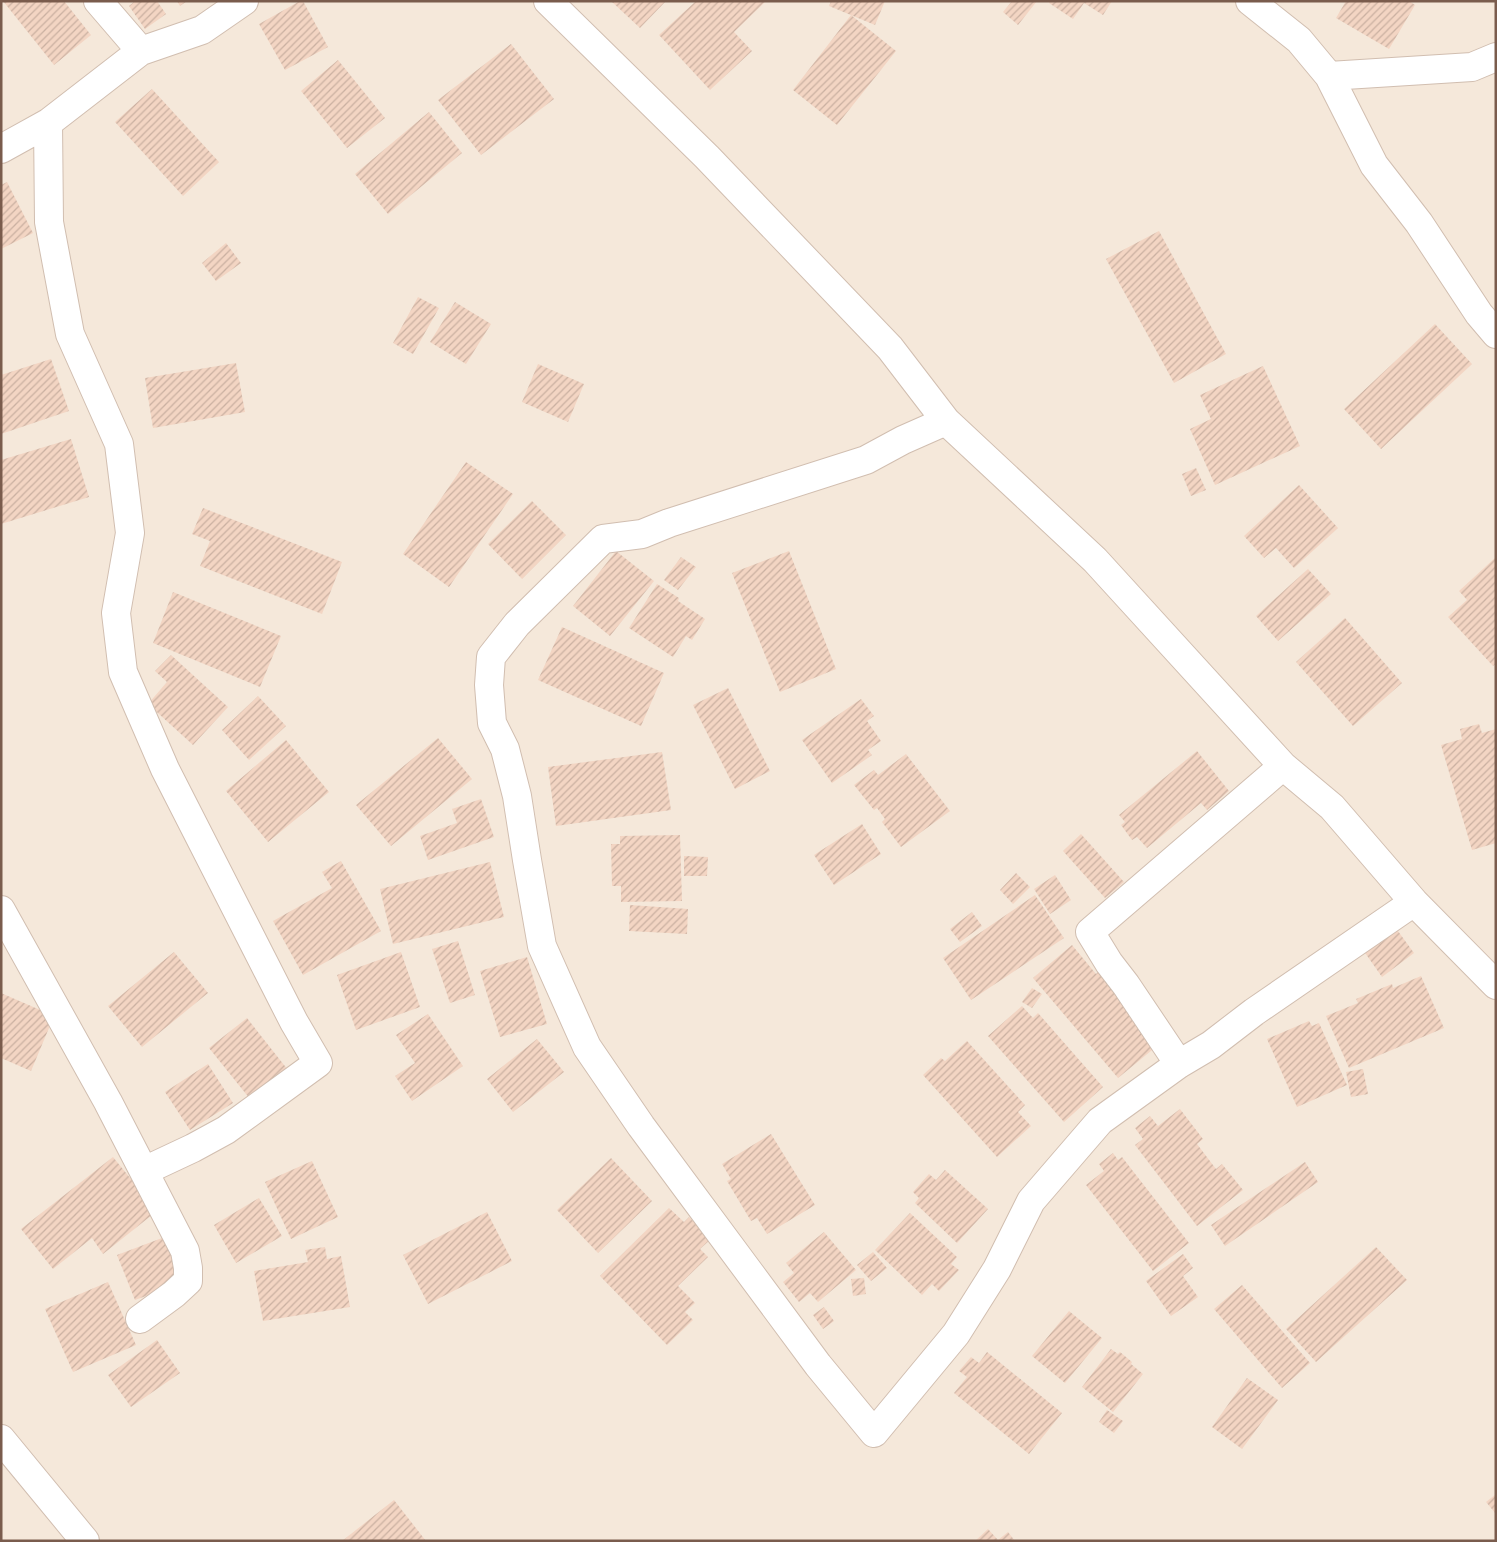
<svg xmlns="http://www.w3.org/2000/svg" width="1497" height="1542" viewBox="0 0 1497 1542" font-family="Figtree,sans-serif">
  <style>
    .residential { fill: #f5e8da }
    .building { fill: url(#building-hatch) }
    .lines { fill: none; stroke-linecap: round; stroke-linejoin: round }
    .minor-casing { stroke: #d1beb0; stroke-width: 30 }
    .minor { stroke: #fff; stroke-width: 28 }
  </style>
  <defs>
    <pattern id="building-hatch" width="6" height="6" patternUnits="userSpaceOnUse" patternTransform="scale(1.25)"><rect width="6" height="6" fill="#f3d5c3"/><path d="M-1 1l2-2M0 6l6-6M5 7l2-2" fill="none" stroke="#cab0a1"/></pattern>
  </defs>
  <rect width="100%" height="100%" fill="#fdf6ec"/>
  <path class="residential" d="M1,1h1495v1540h-1495z"/>
  <path class="building" d="M3,1h61l27,34 -37,30z
    M135,1h22l9,13 -21,15 -16,-23z
    M177,1h10l-7,5z
    M300,1h3l25,46 -43,23 -26,-46z
    M611,1h55l-26,27z
    M696,1h70l-32,31 18,19 -42,39 -51,-55z
    M831,1h54l-10,24 -46,-19z
    M1012,1h25l-19,24 -15,-13z
    M1050,1h62l-9,14 -19,-12 -11,16 -24,-16z
    M1346,1h63l6,4 -26,44 -53,-31z
    M851,15l45,36 -59,74 -44,-35z
    M511,44l43,55 -73,56 -43,-55z
    M338,60l47,58 -38,30 -46,-57z
    M152,89l67,73 -36,34 -68,-74z
    M429,112l33,41 -74,61 -33,-40z
    M7,182l26,51 -32,16v-64z
    M1159,231l67,123 -52,29 -68,-124z
    M226,243l15,20 -25,18 -14,-18z
    M418,297l21,11 -26,46 -20,-11z
    M455,302l36,22 -25,40 -36,-22z
    M1435,324l37,40 -91,85 -37,-40z
    M51,359l18,52 -68,23v-59z
    M236,363l9,49 -92,16 -8,-50z
    M538,364l46,20 -16,38 -46,-20z
    M1263,366l37,80 -85,39 -25,-56 21,-10 -11,-24z
    M71,439l18,58 -88,27v-64z
    M466,462l47,32 -64,93 -46,-33z
    M1196,468l10,22 -15,6 -9,-22z
    M1299,485l39,43 -44,40 -18,-20 -12,10 -20,-22z
    M532,501l34,34 -44,44 -34,-35z
    M203,508l139,54 -20,52 -122,-48 10,-25 -18,-7z
    M616,551l38,30 -44,55 -37,-30z
    M789,551l47,118 -56,23 -48,-119z
    M681,557l15,10 -18,23 -14,-10z
    M1496,557v107l-3,2 -45,-49 19,-17 -8,-9z
    M1308,569l23,25 -53,47 -22,-25z
    M657,584l22,14 -1,3 27,18 -13,21 -6,-4 -13,21 -44,-29z
    M173,592l108,44 -21,51 -107,-44z
    M1345,618l57,65 -49,43 -57,-64z
    M562,627l102,46 -23,53 -103,-46z
    M171,655l57,52 -35,38 -45,-41 19,-22 -12,-11z
    M728,688l42,83 -35,18 -42,-84z
    M258,696l28,30 -37,34 -27,-30z
    M861,699l13,17 -7,5 14,20 -13,9 4,5 -40,28 -30,-43z
    M1479,724l3,9 14,-4v114l-24,7 -31,-105 21,-6 -2,-10z
    M438,738l34,41 -81,67 -35,-41z
    M286,740l43,52 -61,50 -42,-51z
    M1197,751l32,40 -22,19 -6,-7 -54,45 -10,-11 -5,3 -11,-15 4,-3 -6,-7z
    M662,752l9,58 -115,16 -8,-59z
    M906,754l44,57 -49,36 -19,-25 3,-3 -8,-11 -3,2 -20,-25 20,-15 4,5z
    M481,799l13,38 -66,23 -8,-24 37,-13 -5,-14z
    M862,824l19,30 -47,31 -20,-30z
    M1081,834l43,48 -19,16 -42,-47z
    M680,835l2,66 -61,1v-16h-9l-1,-42h9v-8z
    M684,856l24,1 -1,19h-23z
    M341,861l40,70 -78,44 -30,-54 59,-33 -10,-16z
    M490,862l14,55 -111,27 -13,-55z
    M1016,873l14,14 -17,17 -13,-14z
    M1055,875l16,25 -21,14 -16,-25z
    M1035,895l29,43 -93,62 -28,-42z
    M630,905l58,4 -1,25 -58,-3z
    M972,912l10,14 -22,16 -10,-13z
    M1395,927l19,26 -32,24 -19,-27z
    M458,941l17,54 -25,8 -18,-54z
    M1072,945l24,29 5,-5 56,77 -39,32 -85,-100z
    M174,952l34,41 -66,54 -34,-41z
    M401,952l19,55 -64,23 -19,-55z
    M527,957l20,67 -47,13 -20,-66z
    M1421,976l23,52 -95,40 -23,-52 32,-13 -2,-4 36,-15 1,4z
    M1032,988l10,6 -10,14 -10,-6z
    M1,993l53,23 -23,55 -30,-13z
    M1022,1006l11,12 5,-5 65,74 -39,35 -76,-86z
    M428,1014l35,52 -51,35 -17,-25 20,-13 -19,-28z
    M247,1018l41,52 -38,29 -41,-51z
    M1309,1021l3,5 7,-3 28,62 -50,22 -30,-68z
    M537,1039l27,33 -51,40 -26,-33z
    M967,1041l58,64 -7,7 13,14 -34,31 -74,-82 18,-17 4,3z
    M208,1064l25,39 -43,27 -25,-38z
    M1363,1069l5,25 -17,3 -5,-25z
    M1180,1109l23,30 -6,5 19,25 6,-5 21,26 -46,36 -62,-81 8,-6 -8,-11 15,-12 8,10z
    M771,1134l44,71 -48,29 -10,-16 -6,3 -24,-40 4,-2 -9,-15z
    M1113,1153l5,7 4,-3 67,86 -36,28 -67,-86 18,-14 -5,-7z
    M113,1157l44,54 -54,43 -11,-16 -39,31 -32,-40z
    M611,1158l41,43 -54,52 -41,-43z
    M312,1161l26,56 -47,22 -26,-57z
    M1305,1162l13,20 -93,64 -14,-21z
    M945,1170l43,39 -31,34 -42,-40 4,-5 -6,-6 16,-18 7,6z
    M259,1198l23,38 -46,27 -22,-38z
    M669,1208l15,14 5,-5 22,22 -11,10 8,8 -30,29 17,17 -10,9 8,8 -26,25 -67,-69z
    M487,1212l25,49 -84,43 -25,-49z
    M910,1213l47,44 -6,7 8,6 -20,21 -7,-7 -10,11 -47,-45z
    M824,1232l32,38 -38,32 -8,-9 -11,9 -16,-20 11,-9 -8,-10z
    M170,1235l17,46 -52,19 -18,-45z
    M325,1247l2,12 14,-3 9,51 -87,14 -9,-50 54,-9 -3,-12z
    M1376,1247l31,33 -91,82 -30,-33z
    M873,1252l14,16 -16,13 -14,-16z
    M1183,1254l10,14 -10,8 15,21 -27,19 -25,-35z
    M864,1278l2,16 -13,2 -2,-17z
    M108,1282l28,63 -63,27 -28,-63z
    M1242,1285l68,78 -28,25 -68,-79z
    M824,1307l10,14 -11,8 -10,-14z
    M1069,1311l33,27 -37,45 -33,-27z
    M157,1340l23,33 -49,34 -23,-32z
    M1111,1349l7,5 2,-2 12,10 -1,2 12,10 -30,38 -31,-25z
    M987,1352l75,61 -33,41 -75,-61 13,-16 -8,-6 12,-14 8,6z
    M1247,1378l31,22 -36,49 -30,-22z
    M1107,1410l16,11 -9,12 -15,-11z
    M1496,1494v20l-10,-12z
    M394,1500l32,41h-84z
    M988,1529l10,11 10,-8 7,9h-40z"/>
  <g class="lines">
    <g class="minor-casing">
      <path id="minor" d="M98,1l43,50
        M548,1l159,156 183,191 56,73 149,139 188,206 49,41 82,95 82,83
        M1250,1l49,39 30,36 45,89 45,58 60,91 17,20
        M1329,76l143,-9 24,-10
        M48,123l1,99 21,112 49,110 11,89 -14,80 7,59 42,97 129,253 24,41 -92,67 -33,18 -49,23
        M1,149l47,-26 93,-72 61,-21 42,-29
        M946,421l-43,19 -37,20 -197,63 -27,11 -39,5 -86,85 -26,33 -2,28 3,38 13,26 12,47 10,64 15,86 45,101 54,79 177,239 56,68 82,-99 41,-65 34,-68 69,-80 79,-57 32,-19 43,-33 160,-110
        M1,910l107,192 77,149 3,17v13l-14,13 -34,25
        M1179,1064l-53,-79 -17,-22 -19,-31 193,-166
        M1,1439l84,102"/>
    </g>
    <use href="#minor" class="minor"/>
  </g>
  <rect width="1497" height="1542" fill="none" stroke="#7a5c4d" stroke-width="5"/>
</svg>
